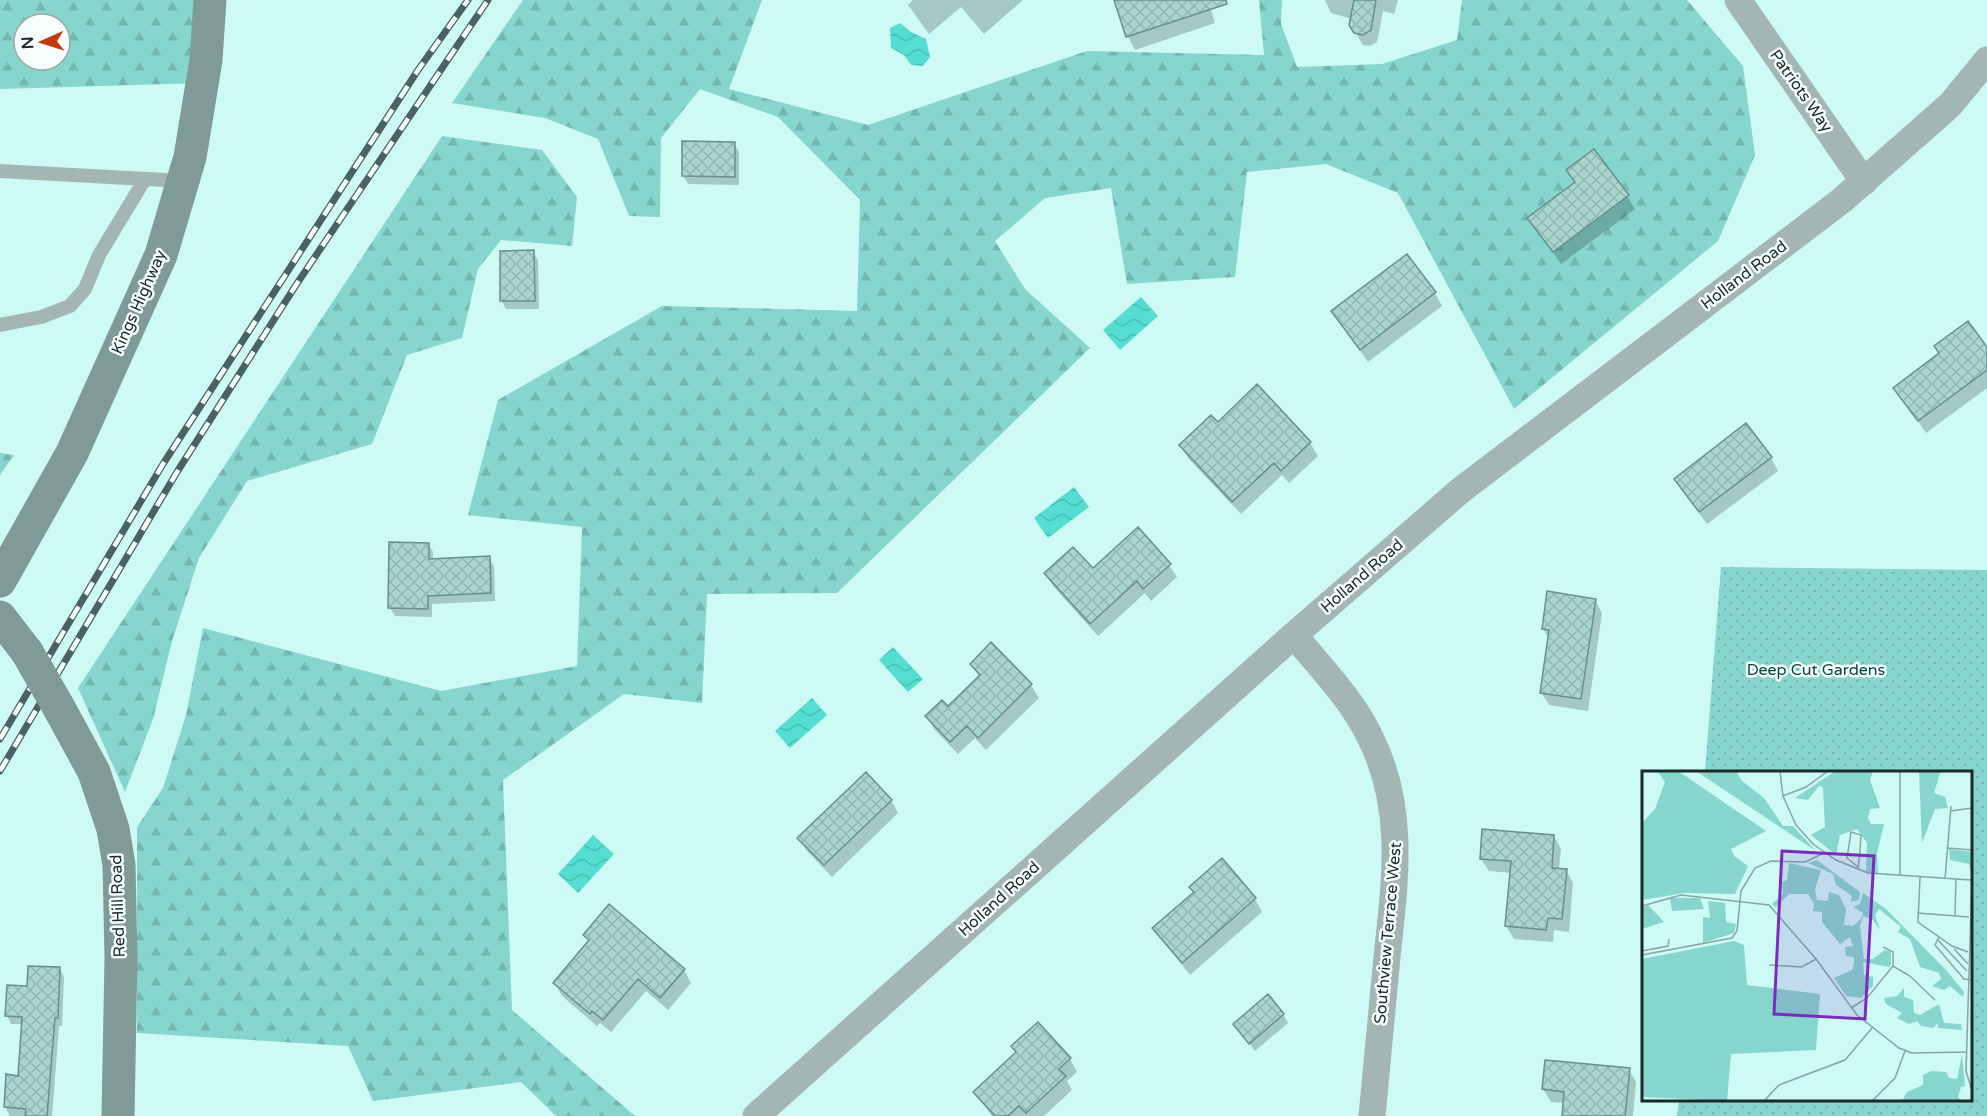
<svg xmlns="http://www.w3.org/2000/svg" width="1987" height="1116" viewBox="0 0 1987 1116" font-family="'Varela Round',sans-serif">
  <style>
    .forest { fill: url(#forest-firs); fill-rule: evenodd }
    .park { fill: url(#park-dots) }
    .water { fill: url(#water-waves) }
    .shadow { fill: #0003 }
    .building { fill: url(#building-cross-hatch); stroke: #67918b; stroke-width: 1.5 }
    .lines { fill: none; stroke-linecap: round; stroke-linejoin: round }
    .lane { stroke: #a4b6b4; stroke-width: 14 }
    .street { stroke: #a4b6b4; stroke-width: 27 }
    .secondary { stroke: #7f9a97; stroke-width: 33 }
    .rail-casing { stroke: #4b6360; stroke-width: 7 }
    .rail { stroke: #f6fffd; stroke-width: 4.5; stroke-dasharray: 14; stroke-linecap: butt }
    .secondary-bridge { stroke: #7f9a97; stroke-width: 33 }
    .labels { text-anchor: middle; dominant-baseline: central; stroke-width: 5; stroke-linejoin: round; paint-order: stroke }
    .street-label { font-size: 16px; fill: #192a28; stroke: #f6fffd }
    .park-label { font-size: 16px; fill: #02453f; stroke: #f6fffd }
    .inset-road { fill: none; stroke: #85a7a2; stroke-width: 1.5 }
    .view { fill: #7b2cbf; fill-opacity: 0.15; stroke: #7b2cbf; stroke-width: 3 }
    .inset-edge { fill: none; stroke: #192a28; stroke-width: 3 }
  </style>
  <defs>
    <pattern id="forest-firs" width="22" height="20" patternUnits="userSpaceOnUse" patternTransform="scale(1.5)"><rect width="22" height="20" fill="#86d6cd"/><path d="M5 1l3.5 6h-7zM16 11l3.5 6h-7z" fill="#73b8b0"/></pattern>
    <pattern id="park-dots" width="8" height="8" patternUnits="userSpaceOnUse" patternTransform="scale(1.5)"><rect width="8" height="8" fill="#86d6cd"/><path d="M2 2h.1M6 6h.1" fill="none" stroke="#73b8b0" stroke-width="1.8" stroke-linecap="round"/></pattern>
    <pattern id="water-waves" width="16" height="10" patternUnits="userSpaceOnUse" patternTransform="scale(1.5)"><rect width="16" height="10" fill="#53ded1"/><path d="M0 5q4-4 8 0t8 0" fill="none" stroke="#48bfb3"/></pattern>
    <pattern id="building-cross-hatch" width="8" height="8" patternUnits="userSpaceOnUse" patternTransform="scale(1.5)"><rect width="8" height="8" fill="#a9d5cf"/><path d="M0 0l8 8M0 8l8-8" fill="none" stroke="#91b7b2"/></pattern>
  </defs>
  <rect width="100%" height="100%" fill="#cdfaf4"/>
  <path class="forest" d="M0,0h208l-7,83 -201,6zM24,24h36v36h-36z
    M523,0h239l-33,89 139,36 219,-74 177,4 -5,-55h23l-1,24 16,43 85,-3 75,-24 5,-40h225l56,66 12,89 -37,86 -204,168 -116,-216 -72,-29 -79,8 -12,105 -108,7 -16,-96 -66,10 -50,43 30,48 65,59 -253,245 -130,1 -5,109 -78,-9 -121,86 9,230 123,106h-79l-35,-34 -148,19 -25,-55 -211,-13v-206l26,-39 23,-73 17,-87 238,63 136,-25 5,-139 -114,-12 30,-115 164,-94 195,5 3,-111 -82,-83 -78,-28 -39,49 -1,79 -31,-1 -31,-77 -53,-21 -93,-15z
    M442,136l100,14 35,47 -5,49 -71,-6 -23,29 -16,69 -55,17 -35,89 -125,37 -48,77 -27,83 -19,78 -28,73 -47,-104z
    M0,453l14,2 -14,20z"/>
  <path class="park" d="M1721,567l266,3v546h-310l2,-16h291v-328h-265z"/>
  <path class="water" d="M900,23l11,9 15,7 4,18 -7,9 -12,-1 -7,-10 -13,-7 -1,-20z
    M1141,297l17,19 -38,34 -17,-20z
    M1074,487l15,20 -41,31 -14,-20z
    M893,647l30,32 -15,13 -29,-32z
    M812,698l15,17 -37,33 -15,-17z
    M593,835l21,19 -36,39 -20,-19z"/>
  <path class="shadow" d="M913,0h110l-39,34 -23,-27 -32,27 -21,-29z
    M1116,0h92l7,23 -80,27 -7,-13z
    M1325,0h73l-4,14 -11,-3 -6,31 -7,4 -7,-1 -12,-20 1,-6 -21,-6z
    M734,144l5,8v33l-51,-1 -5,-8z
    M1568,171l59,25 8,13 -74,55 -32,-46 46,-35z
    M501,252h32l5,8 1,49h-33l-4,-8z
    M1435,293l7,13 -74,56 -35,-50z
    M1987,349v39l-61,45 -31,-45z
    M1257,386l53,57 8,13 -29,27 -7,-8 -41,39 -53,-56 -7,-12 37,-22z
    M1771,458l7,13 -71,53 -32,-45z
    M391,543l37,1 5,8v8l56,-2 5,8 1,35 -63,3v13l-37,-1 -5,-8z
    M1169,565l8,12 -26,24 -6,-8 -47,43 -45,-50 -7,-12z
    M1595,600l7,13 -14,98 -39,-6 -8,-13 8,-53 -6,-10z
    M991,645l40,40 8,13 -53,52 -11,-12 -17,16 -24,-25 -7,-13 21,-8 32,-31 -8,-13z
    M891,800l7,13 -66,64 -25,-26 -8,-13z
    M1554,836l7,13 -2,21h7l7,13 -4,49 -15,-2 -1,12 -39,-3 -8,-13 5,-53 -22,-2 -8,-12z
    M1222,861l33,38 7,13 -72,63 -36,-46 41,-36z
    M585,935l99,35 7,13 -23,27 -22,-19 -35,41 -11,-9 -3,3 -35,-30 -7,-13 34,-41z
    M60,969l4,8 -2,49h-3l-7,90h-42l-5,-9 14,-30 4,-53h-12l-4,-9 21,-28z
    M1283,1014l5,9 -33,28 -20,-27z
    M1038,1024l32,35 7,13 -10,9 5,9 -28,26h-52l-17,-23 42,-39z
    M1629,1070l7,12 -3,34h-69l1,-13 -14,-1 -8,-13z"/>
  <path class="building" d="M1114,0h112l1,4 -101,33z
    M1354,0h22l-5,30 -8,5 -9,-2 -5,-8z
    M682,141l53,1v35l-53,-1z
    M1594,149l35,46 -76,57 -26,-34 48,-36 -9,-12z
    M534,250l1,51h-35v-50z
    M1407,254l29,38 -76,58 -29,-39z
    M1968,321l19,26v23l-69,51 -25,-33 46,-35 -5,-7z
    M1257,384l54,58 -30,29 -7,-8 -42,39 -53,-57 32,-30 7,7z
    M1746,423l26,34 -73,55 -25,-33z
    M1138,527l33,37 -28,25 -6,-8 -47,43 -46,-51 29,-26 20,21z
    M389,542l40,1v16l61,-3 1,37 -63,3v13l-40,-1z
    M1547,591l49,8 -15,100 -41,-6 9,-63 -7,-1z
    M991,642l41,42 -54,54 -11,-12 -17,16 -25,-26 17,-16 6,6 32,-31 -10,-11z
    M866,772l26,28 -68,65 -27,-27z
    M1482,829l72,6 -2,33 15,1 -5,50 -14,-1 -2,12 -41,-4 6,-65 -31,-2z
    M1222,858l34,40 -74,65 -30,-35 42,-36 -5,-5z
    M609,904l76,65 -25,29 -22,-19 -35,41 -11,-9 -2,3 -37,-31 36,-43 -6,-5z
    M28,966l32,1 -2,51h-3l-8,98h-22l1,-7 -22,-2 2,-33 12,2 4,-59 -17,-1 2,-31 20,1z
    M1268,994l16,20 -35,30 -16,-20z
    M1038,1022l33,36 -12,11 7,7 -40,37 -7,-7 -11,10h-13l-22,-24 43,-40 -5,-6z
    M1545,1060l85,8 -5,48h-63l2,-24 -22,-3z"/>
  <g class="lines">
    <path class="lane" d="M0,171l183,10
      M0,325l41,-8 29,-11 15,-17 14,-34 46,-76"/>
    <path class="street" d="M1738,0l126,182
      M1294,635c26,32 58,64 76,102 36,71 25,144 17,220 -5,53 -10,106 -15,159
      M756,1116l538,-481 167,-145 380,-289 109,-96 37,-45"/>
    <path class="secondary" d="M0,581l72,-128 89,-198 29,-98 16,-97 4,-60
      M0,617l27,35
      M58,706l36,66 19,57 6,36 2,93 -3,158"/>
    <g class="rail-casing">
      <path id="rail" d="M0,739l163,-275 255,-394 50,-70
        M0,771l177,-299 119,-187 192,-285"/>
    </g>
    <use href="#rail" class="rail"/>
    <path class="secondary-bridge" d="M27,652l31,54"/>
  </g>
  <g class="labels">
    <g class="street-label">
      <text transform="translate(1801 91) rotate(55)">Patriots Way</text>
      <text transform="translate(1744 275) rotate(-37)">Holland Road</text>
      <text transform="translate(139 302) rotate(-66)">Kings Highway</text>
      <text transform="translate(1362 576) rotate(-41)">Holland Road</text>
      <text transform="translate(999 899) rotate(-42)">Holland Road</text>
      <text transform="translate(118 906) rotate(-92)">Red Hill Road</text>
      <text transform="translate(1388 933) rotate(-85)">Southview Terrace West</text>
    </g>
    <g class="park-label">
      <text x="1816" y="670">Deep Cut Gardens</text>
    </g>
  </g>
  <g transform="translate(1642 771)">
    <rect width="330" height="330" fill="#cdfaf4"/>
    <path d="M0,0h36l88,60 -35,18 3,7 14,10 -13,28 -51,-1 -42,7v-77l13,-14 10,-27 -7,-10zM54,0h40l6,10 22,17 19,28h10l23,25zM231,0l-3,9 10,28 -10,1 -2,9 3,6h13l-7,29 1,21 -12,-2 1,-29 -10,-14 -17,6 -4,20 -25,-20 14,-8 -2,-40 -4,-1 -11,14 -13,-2 39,-26zM277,0h26l-5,2 -6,20 11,4 3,11 -13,1 -13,34zM307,78l23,3v23l-3,-11 -19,-4zM175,89l43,32 -1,8 -8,2 1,-6 -16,-11 -3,-11 -25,-11zM147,92l32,7 -6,19 2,11 11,1 1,-9 10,3 7,14 -2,16 9,1 8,-7 2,-6 -10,-6 7,-3 3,-11 23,16 60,61 18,22 -1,5 -13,-11 -6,4 -12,-4 9,-7 -2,-6 -19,-6 -10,-28 -12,-7 3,-5 -22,-18 -4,6 5,15 -7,-10 -10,-4 -3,10 4,33h9l12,-9 6,2v12l-2,3 -26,-5 1,13 9,2v9l-12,12 -15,-2 -12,-18 18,-8 2,-6v-7l-8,-1 -1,-9 8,-1 -3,-9 -10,7 -18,-22v-10l-9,-1 1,-7 -6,-10h-19l-13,13 -4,-3 11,-10 -1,-12 5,-2zM28,127h30l4,11 -32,2zM66,130l17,2 1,19 10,2 -2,9 -31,10v-26l7,1zM6,134l16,17 -22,7v-21zM262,217v9l9,3 1,13 6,2 19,-11 5,19 17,1 1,6 -24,-2v-5l-5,5 -12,-2 -4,-5 -8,3 -12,-6 5,-5 -16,-9 -2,-6 13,-2zM320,284l3,31 -4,1 -3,10 4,4h-60l5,-9 16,-7v-10l8,-4 15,1 3,6 8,1z" fill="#86d6cd"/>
    <path d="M92,170l10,4 3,40 73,9 -4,56 -85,4 -4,47 -85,-4v-138z" fill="#86d6cd"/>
    <path class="inset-road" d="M138,0l3,25 13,29 17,19 23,16 32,13 103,7M141,25l23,-9 22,-16M309,40l21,-3M306,77l24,2M216,99l2,-20 1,-15 -10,-3 -4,26 11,9M258,105v-105M278,106l-2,45 34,24 16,6M303,108l6,-73M330,109l-6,191 6,20M0,135l39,-11 88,10 47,54 41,56 42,33 13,5 54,-1M275,142l52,4M313,145l1,-37M297,166l-4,8 29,34 8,1M295,168l30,32M312,178l14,15M0,180l26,-5 1,-7M0,184l90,-17 5,-7 4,-40 14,-23 16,-7 34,1 19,-9M127,194l33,2 14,-8M251,195l17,10 25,24M209,237l16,-10 26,-32v-14l-10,-5M122,330l15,-16 66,-25 27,-32M230,330l23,-23 10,-27"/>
    <path class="view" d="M140,80l92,5 -9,163 -91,-5z"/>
    <rect width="330" height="330" class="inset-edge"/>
  </g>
  <g transform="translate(42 42) rotate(267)"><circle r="28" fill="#f6fffd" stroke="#9eaaa8" stroke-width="1.5"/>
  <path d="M0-4.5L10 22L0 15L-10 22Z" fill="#c23a0c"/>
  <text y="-9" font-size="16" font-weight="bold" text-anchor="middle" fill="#192a28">N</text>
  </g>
</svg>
